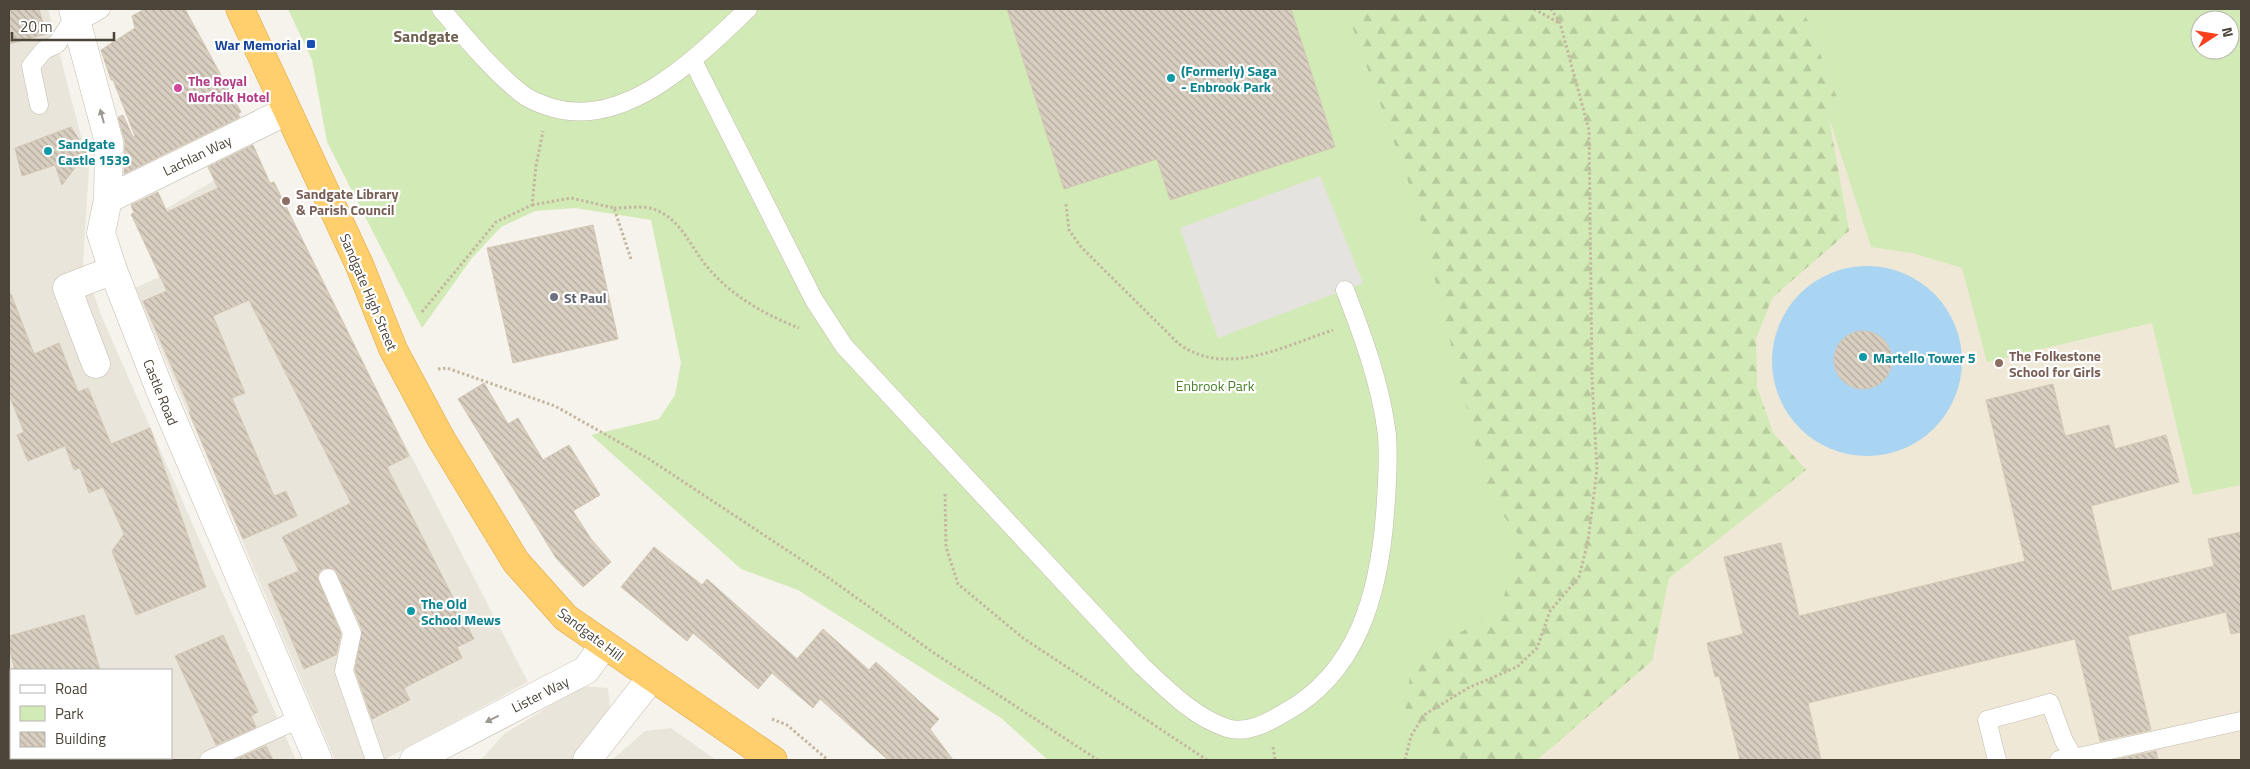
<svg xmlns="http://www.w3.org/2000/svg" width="2250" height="769" viewBox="0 0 2250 769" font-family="'Titillium Web',sans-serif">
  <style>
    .residential { fill: #eae5da; fill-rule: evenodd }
    .education { fill: #efe8d6; fill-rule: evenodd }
    .green { fill: #d2eab5; fill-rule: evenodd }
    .forest { fill: url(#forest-firs) }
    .parking { fill: #e5e3e0 }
    .water { fill: #a9d4f2 }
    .building { fill: url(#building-back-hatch); stroke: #d3c7b4 }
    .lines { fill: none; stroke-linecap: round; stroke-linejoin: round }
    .lane-casing { stroke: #c2bbae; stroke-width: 19 }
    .street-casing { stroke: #c2bbae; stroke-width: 29 }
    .highway-casing { stroke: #e0a43c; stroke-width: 29 }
    .path { stroke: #c4b79f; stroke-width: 3; stroke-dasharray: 2.5 2.5; stroke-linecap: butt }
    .lane { stroke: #fff; stroke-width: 18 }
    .street { stroke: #fff; stroke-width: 28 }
    .highway { stroke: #ffcf6e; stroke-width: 28 }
    .oneway { fill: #9c9892 }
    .transit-dot { fill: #1a4fb4; stroke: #fff; stroke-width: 2 }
    .culture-dot { fill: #0f9aa8; stroke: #fff; stroke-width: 2 }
    .hotel-dot { fill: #d1479c; stroke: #fff; stroke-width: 2 }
    .education-dot { fill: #8d6e63; stroke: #fff; stroke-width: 2 }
    .worship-dot { fill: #6b7280; stroke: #fff; stroke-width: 2 }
    .labels { text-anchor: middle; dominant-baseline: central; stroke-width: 4.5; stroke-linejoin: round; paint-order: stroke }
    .transit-label { font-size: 14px; font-weight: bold; fill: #164399; stroke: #fff; text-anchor: end }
    .culture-label { font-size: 14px; font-weight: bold; fill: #0d838f; stroke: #fff; text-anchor: start }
    .hotel-label { font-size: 14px; font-weight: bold; fill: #b23c85; stroke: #fff; text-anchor: start }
    .street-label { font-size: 14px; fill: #4b4439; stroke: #fff }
    .education-label { font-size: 14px; font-weight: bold; fill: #785e54; stroke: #fff; text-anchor: start }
    .worship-label { font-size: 14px; font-weight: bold; fill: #5b616d; stroke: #fff; text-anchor: start }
    .park-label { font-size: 14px; fill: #4a7f2a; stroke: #fff }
    .quarter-label { font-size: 16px; font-weight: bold; fill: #6e6250; stroke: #fff }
  </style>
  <defs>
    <pattern id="forest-firs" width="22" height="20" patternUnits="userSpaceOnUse" patternTransform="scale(1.25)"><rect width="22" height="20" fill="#d2eab5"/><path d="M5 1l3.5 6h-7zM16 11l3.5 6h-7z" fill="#b6ca9c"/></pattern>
    <pattern id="building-back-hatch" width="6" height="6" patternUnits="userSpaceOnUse" patternTransform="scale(1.25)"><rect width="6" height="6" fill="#d8cfc1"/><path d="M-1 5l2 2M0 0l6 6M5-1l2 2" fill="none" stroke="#b1aa9e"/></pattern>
  </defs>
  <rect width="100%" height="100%" fill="#f6f3ec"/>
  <path class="residential" d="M9,9h39l41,158 -6,97 18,51 195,445h-287zM11,670h160v88h-160z
    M256,156l272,526 -144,78h-49l-200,-472 24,-11 -21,-52z
    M583,686l25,2 3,31 -32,41h-98l23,-26z
    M671,728l45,32h-104l33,-29z"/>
  <path class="education" d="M1686,9h555v751h-761l189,-182 137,-108 -33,-37 -16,-46 -1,-49 16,-40zM2200,20h30v30h-30z"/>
  <path class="green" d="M288,9h1398l86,289 -16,40 1,49 16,46 33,37 -137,108 -189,182h-432l-47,-42 -203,-128 -57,-21 -150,-134 68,-16 16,-24 6,-32 -30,-143 -76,-12 -40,3 -34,16 -29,31 -50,70 -95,-186 -15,-82z
    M1803,9h438v476l-48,10 -41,-172 -165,39 -25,-94 -50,-15 -41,-6 -42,-129 8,-20zM2200,20h30v30h-30z"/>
  <path class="forest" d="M1346,9h457l34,89 -8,20 20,113 -77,67 -16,40 1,49 16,46 33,37 -137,108 -17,83 -115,99h-87l-45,-49 7,-51 88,-50 21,-72 -33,-42 -71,-290z"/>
  <path class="parking" d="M1320,176l43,107 -145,55 -38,-110z"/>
  <path class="water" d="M1772 361a95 95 0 1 1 190 0a95 95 0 1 1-190 0Z"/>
  <path class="building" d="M9,9h30l7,25 -37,10z
    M145,9h40l56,103 -3,2 2,3 -116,57 1,-32 -7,-25 5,-2 10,22 2,-1 -22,-56h-2l-10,-30 34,-22 -3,-12z
    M1007,9h284l44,138 -165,53 -13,-41 -93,30z
    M71,127l16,25 -25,33 -7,-20 -33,11 -7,-28z
    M253,145l17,38 4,-1 135,274 -22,11 87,172 -17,8 5,11 -58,30 6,12 -38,19 -17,-49 7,-41 -25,-56 -3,-4 -10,-1 -4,3 -3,6 24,57 -5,21 -32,14 -36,-85 31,-13 -17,-34 69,-34 -102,-203 -36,16 32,77 -13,5 42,98 12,-5 11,25 -54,23 -54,-127 2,-1 -48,-110 24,-10 -36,-77 3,-1 -3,-8 27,-13 9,20 51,-24 -10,-21z
    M593,225l25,114 -105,24 -26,-115z
    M9,294h2l23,60 25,-11 19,49 10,-4 23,56 39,-16 56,159 -70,28 -24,-64 12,-17 -21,-47 -14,6 -9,-25 -6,2 -9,-24 -37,15 -11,-26 7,-3 -15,-37z
    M1834 360a29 29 0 1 1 58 0a29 29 0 1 1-58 0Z
    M484,383l24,41 10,-6 25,42 26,-15 31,50 -27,16 18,28 20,23 -28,25 -27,-29 -98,-159z
    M2053,384l12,52 44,-11 6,24 51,-14 13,47 -88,24 21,85 102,-25 -6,-27 33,-7v100l-10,2 -5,-22 -98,24 23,94 -51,11 -25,-102 -267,64 13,57h-81l-21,-84 -4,1 -8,-34 36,-9 -19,-77 57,-14 18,73 226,-55 -39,-161z
    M654,547l48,38 5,-6 90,80 26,-30 46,41 7,-8 63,57 -9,10 23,31h-65l-68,-61 -7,9 -41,-35 -14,16 -65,-56 -6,8 -66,-54z
    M84,615l16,55h-85l-6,-22v-12z
    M223,635l35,77 -7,4 5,11 -40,18 -41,-89z
    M266,746l7,14h-39z
    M2156,751l2,9h-45z"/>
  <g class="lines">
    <g class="lane-casing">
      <path id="lane" d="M441,9c25,29 51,61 81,85 9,7 21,11 31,14 75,21 146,-53 195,-99
        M77,23l24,-14
        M693,61l121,239 30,46 298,320c25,23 51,51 85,62 20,6 40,-5 57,-15 74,-40 95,-120 101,-199 2,-26 4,-53 2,-79 -6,-50 -24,-99 -42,-145
        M39,105l-8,-39 13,-16 13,-6 18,-28
        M328,578l24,55 -8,38 31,89
        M209,760l92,-42
        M1997,760l-10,-40 63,-17 14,38 10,17 -15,2
        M2076,760l-2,-2 167,-37"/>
    </g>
    <g class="street-casing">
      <path id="street" d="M73,9l36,133 -1,57 -7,34 12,37 47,120 158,370
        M108,199l179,-88
        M96,364l-29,-76 46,-18
        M414,760l172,-90 18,-25
        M587,760l65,-83"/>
    </g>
    <g class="highway-casing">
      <path id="highway" d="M240,9l119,255 34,85 47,88 76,125 50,56 207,142"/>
    </g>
    <path class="path" d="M1534,9l25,14
      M1066,204l3,26 12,17 98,97c47,34 105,2 154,-14
      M532,205l39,-7 43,10 17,51
      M614,208c13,0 31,-3 42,2 26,10 36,40 53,59 24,28 57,46 90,59
      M422,312l74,-90 36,-17 4,-39 7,-35
      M438,369l9,-1 108,38 94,53 177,117 108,77 164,107
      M945,494l1,53 12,37 65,54 184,122
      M772,719l15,6 41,35
      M1273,747l2,13
      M1405,760l6,-24 13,-21 44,-27 49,-21 20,-19 13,-37 29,-34 9,-36 9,-71 -5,-92 -3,-248 -29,-107 -9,-14"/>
    <use href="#lane" class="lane"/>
    <use href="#street" class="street"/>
    <use href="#highway" class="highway"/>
  </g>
  <defs><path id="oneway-solid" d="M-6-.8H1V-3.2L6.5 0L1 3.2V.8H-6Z" transform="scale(1.25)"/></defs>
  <g class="oneway">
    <use href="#oneway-solid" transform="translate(102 116) rotate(-105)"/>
    <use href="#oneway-solid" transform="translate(492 719) rotate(153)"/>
  </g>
  <rect class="transit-dot" x="306" y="39" width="10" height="10" rx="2.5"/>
  <g class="culture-dot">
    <circle cx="1171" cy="78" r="5"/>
    <circle cx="48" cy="151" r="5"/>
    <circle cx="1863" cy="357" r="5"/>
    <circle cx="411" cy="611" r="5"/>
  </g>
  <circle class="hotel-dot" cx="178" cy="88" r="5"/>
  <g class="education-dot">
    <circle cx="286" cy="201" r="5"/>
    <circle cx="1999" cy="363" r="5"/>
  </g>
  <circle class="worship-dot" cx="554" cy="297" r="5"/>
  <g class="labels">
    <g class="transit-label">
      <text x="301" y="44">War Memorial</text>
    </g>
    <g class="culture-label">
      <text x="1181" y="70">(Formerly) Saga<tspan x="1181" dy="16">- Enbrook Park</tspan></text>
      <text x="58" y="143">Sandgate<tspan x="58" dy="16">Castle 1539</tspan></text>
      <text x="1873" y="357">Martello Tower 5</text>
      <text x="421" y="603">The Old<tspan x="421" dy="16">School Mews</tspan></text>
    </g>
    <g class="hotel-label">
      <text x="188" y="80">The Royal<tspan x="188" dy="16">Norfolk Hotel</tspan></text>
    </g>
    <g class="street-label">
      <text transform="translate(197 155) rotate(-26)">Lachlan Way</text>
      <text transform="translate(369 292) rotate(67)">Sandgate High Street</text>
      <text transform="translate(161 392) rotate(68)">Castle Road</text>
      <text transform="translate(591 634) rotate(37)">Sandgate Hill</text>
      <text transform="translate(540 694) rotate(-27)">Lister Way</text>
    </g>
    <g class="education-label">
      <text x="296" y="193">Sandgate Library<tspan x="296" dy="16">&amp; Parish Council</tspan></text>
      <text x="2009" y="355">The Folkestone<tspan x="2009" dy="16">School for Girls</tspan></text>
    </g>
    <g class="worship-label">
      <text x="564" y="297">St Paul</text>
    </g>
    <g class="park-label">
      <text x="1215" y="385">Enbrook Park</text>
    </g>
    <g class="quarter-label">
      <text x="426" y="36">Sandgate</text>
    </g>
  </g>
  <rect width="2250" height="769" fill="none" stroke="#4b4439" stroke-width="20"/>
  <rect x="10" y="669" width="162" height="90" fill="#ffffff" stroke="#b7b4b0"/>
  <rect x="20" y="685" width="25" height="8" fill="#ffffff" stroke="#b7b4b0"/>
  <text x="55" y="694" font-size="15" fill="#4b4439">Road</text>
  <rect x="20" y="706" width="25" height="15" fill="#d2eab5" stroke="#b7b4b0"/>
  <text x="55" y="719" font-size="15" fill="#4b4439">Park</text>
  <rect x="20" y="732" width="25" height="15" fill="url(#building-back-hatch)" stroke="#b7b4b0"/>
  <text x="55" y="744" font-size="15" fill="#4b4439">Building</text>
  <g transform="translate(2215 35) rotate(78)"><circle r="24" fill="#ffffff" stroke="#b7b4b0"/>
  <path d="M0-4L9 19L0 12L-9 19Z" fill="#fc3f1d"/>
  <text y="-8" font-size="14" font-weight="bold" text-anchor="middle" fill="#4b4439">N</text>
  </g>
  <path d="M12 32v8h102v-8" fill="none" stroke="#4b4439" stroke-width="2.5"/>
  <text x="20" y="32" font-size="15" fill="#4b4439" stroke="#ffffff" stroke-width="4" paint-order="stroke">20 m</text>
</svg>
